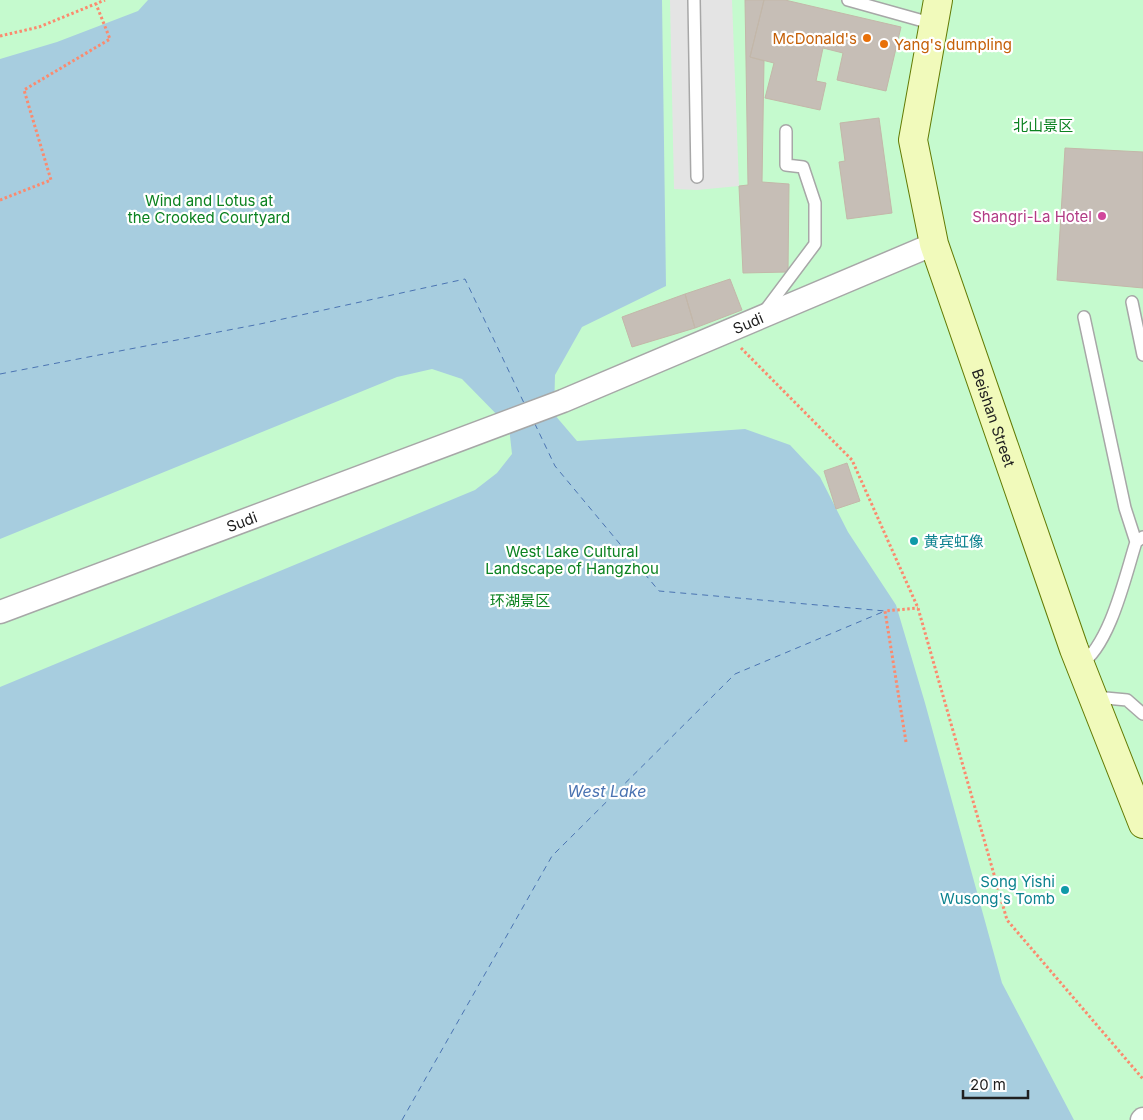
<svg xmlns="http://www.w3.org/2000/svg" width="1143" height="1120" viewBox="0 0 1143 1120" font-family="Inter,'Noto Sans SC',sans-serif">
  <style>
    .park { fill: #c5face }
    .parking { fill: #e4e4e4 }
    .water { fill: #a7cddf }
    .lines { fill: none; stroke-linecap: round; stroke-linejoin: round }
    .ferry { stroke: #4b74b2; stroke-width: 1; stroke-dasharray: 6 5; stroke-linecap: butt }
    .building { fill: #c6beb6; stroke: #c3b7a9 }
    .lane-casing { stroke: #a7a7a7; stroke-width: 14 }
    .street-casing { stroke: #a7a7a7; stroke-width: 25 }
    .secondary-casing { stroke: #637b04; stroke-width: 30 }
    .path { stroke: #fb8a6e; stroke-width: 3; stroke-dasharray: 2.5 2.5; stroke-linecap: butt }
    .lane { stroke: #fff; stroke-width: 11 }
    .street { stroke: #fff; stroke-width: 22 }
    .secondary { stroke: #f1fabb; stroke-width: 28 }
    .food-dot { fill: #e8710a; stroke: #fff; stroke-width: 2 }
    .hotel-dot { fill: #d1479c; stroke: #fff; stroke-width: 2 }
    .culture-dot { fill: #0f9aa8; stroke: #fff; stroke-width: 2 }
    .labels { text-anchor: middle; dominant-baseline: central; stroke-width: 4.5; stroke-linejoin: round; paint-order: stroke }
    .food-label { font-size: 15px; fill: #c56008; stroke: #fff; text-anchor: end }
    .park-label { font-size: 15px; fill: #0b8220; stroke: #fff }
    .hotel-label { font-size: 15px; fill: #b23c85; stroke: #fff; text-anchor: end }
    .street-label { font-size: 15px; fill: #202020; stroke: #fff }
    .culture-label { font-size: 15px; fill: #0d838f; stroke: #fff; text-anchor: start }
    .water-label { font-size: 16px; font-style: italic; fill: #4b74b2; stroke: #fff }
  </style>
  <rect width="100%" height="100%" fill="#f1efe7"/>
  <path class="park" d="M0,0h1143v1120h-1143z"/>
  <path class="parking" d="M670,0h62l7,186 -42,4 -23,-1z"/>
  <path class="water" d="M148,0h514l4,286 -84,41 -27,48 -1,39 23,27 168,-12 45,16 30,32 28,55 48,73 29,98 77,280 72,137h-1074v-433l475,-197 22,-17 15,-19 -3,-27 -47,-48 -30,-10 -35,8 -397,162v-480l57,-17 81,-31z"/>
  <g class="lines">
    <path class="ferry" d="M0,374l260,-50 205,-45 59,124
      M402,1120l150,-264 183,-182 150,-63 -226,-20 -104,-125 -21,-44"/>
  </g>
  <path class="building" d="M745,0h19l-14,57 14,4 -2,121 27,2 -1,88 -45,1 -4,-87 9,-1z
    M764,0h21l116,27 -15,64 -49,-11 6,-27 -20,-5 -7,33 10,2 -6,27 -55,-12 9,-35 -24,-6z
    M879,118l13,95 -45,6 -8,-57 6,-1 -5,-38z
    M1065,148l78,4v136l-86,-8z
    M730,279l12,31 -47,18 -10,-34z
    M685,294l10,34 -63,19 -10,-30z
    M847,463l13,38 -24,8 -12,-38z"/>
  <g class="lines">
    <g class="lane-casing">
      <path id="lane" d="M694,0l3,177
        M848,0l86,24
        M1132,302l11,53
        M764,312l51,-68v-41l-12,-36 -17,-2v-34
        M1084,317l41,191 11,34
        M1080,665c30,-20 45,-88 56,-123l7,-5
        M1095,697l32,3 16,14"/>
    </g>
    <g class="street-casing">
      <g id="street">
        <path id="s1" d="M0,612l563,-211 371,-157"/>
        <path d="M1142,1120l1,-1"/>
      </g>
    </g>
    <g class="secondary-casing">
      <g id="secondary">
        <path id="s2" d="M938,0l-25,140 21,104 140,405 69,175"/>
      </g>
    </g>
    <path class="path" d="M0,36l39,-9 66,-27
      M0,200l51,-20 -27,-90 86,-51 -14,-35
      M741,348l111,112 66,148 89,312 136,159
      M906,742l-21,-131 33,-3"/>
    <use href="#lane" class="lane"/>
    <use href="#street" class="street"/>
    <use href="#secondary" class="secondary"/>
  </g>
  <g class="food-dot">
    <circle cx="867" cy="38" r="5"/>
    <circle cx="884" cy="44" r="5"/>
  </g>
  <circle class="hotel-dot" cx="1102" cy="216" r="5"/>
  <g class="culture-dot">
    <circle cx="914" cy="541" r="5"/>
    <circle cx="1065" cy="890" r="5"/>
  </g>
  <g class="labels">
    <g class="food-label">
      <text x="857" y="38">McDonald's</text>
      <text x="894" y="44" text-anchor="start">Yang's dumpling</text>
    </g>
    <g class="park-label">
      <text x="1043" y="125">北山景区</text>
      <text x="209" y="200">Wind and Lotus at<tspan x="209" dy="17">the Crooked Courtyard</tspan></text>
      <text x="572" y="551">West Lake Cultural<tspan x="572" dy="17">Landscape of Hangzhou</tspan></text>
      <text x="520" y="600">环湖景区</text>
    </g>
    <g class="hotel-label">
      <text x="1092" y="216">Shangri-La Hotel</text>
    </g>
    <g class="street-label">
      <text stroke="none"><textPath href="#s1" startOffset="802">Sudi</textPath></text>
      <text stroke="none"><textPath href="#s2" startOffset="432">Beishan Street</textPath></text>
      <text stroke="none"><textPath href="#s1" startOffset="258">Sudi</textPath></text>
    </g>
    <g class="culture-label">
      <text x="924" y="541">黄宾虹像</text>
      <text x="1055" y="881" text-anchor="end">Song Yishi<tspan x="1055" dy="17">Wusong's Tomb</tspan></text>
    </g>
    <g class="water-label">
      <text x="607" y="791">West Lake</text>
    </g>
  </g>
  <path d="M963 1090v8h65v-8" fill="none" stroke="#202020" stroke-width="2.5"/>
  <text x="970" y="1090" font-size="15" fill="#202020" stroke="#ffffff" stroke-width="4" paint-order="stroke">20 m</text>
</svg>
